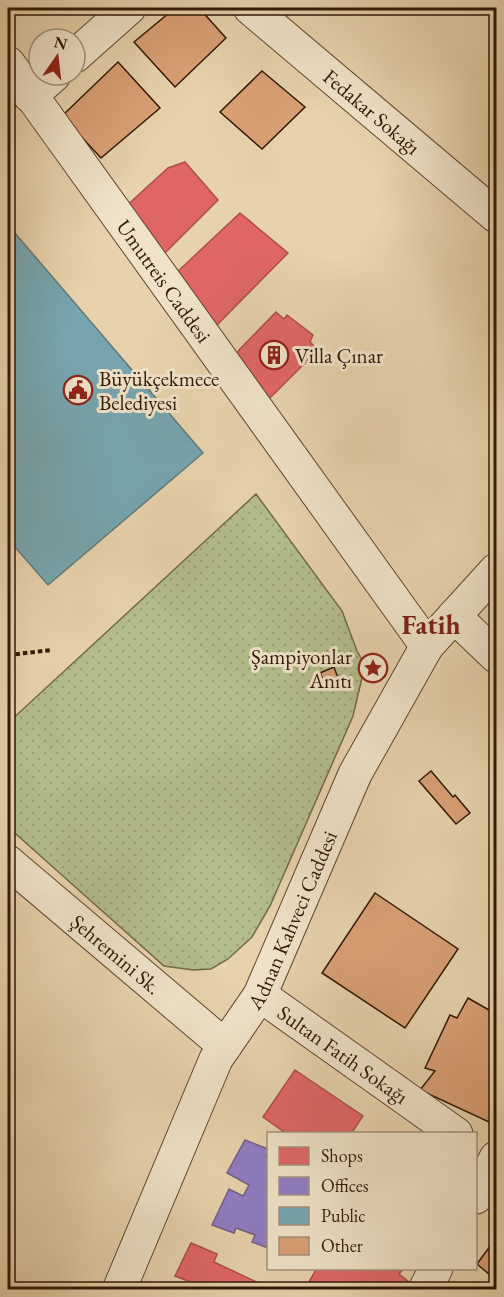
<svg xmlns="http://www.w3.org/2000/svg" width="504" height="1297" viewBox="0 0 504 1297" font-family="'EB Garamond',serif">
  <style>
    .green { fill: url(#green-dots); stroke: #726a49; stroke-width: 1.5 }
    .shops { fill: #e06666; stroke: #ac4f4a; stroke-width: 1.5 }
    .offices { fill: #8e7cc3; stroke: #725e8b; stroke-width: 1.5 }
    .public { fill: #76a5af; stroke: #617b7d; stroke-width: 1.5 }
    .building { fill: #d99f75; stroke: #311807; stroke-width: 1.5 }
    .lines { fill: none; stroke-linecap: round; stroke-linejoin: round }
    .minor-casing { stroke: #5e4630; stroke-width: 35 }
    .path { stroke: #311807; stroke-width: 4; stroke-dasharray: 4.5 3; stroke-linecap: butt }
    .minor { stroke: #efe2c8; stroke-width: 33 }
    .labels { text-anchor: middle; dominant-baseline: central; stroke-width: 6; stroke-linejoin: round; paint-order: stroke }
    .street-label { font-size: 21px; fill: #311807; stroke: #efe2c8 }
    .poi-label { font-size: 21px; fill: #311807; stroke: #efe2c8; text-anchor: start }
    .district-label { font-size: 27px; font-weight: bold; fill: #7a1f14; stroke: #efe2c8 }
  </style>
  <defs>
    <pattern id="green-dots" width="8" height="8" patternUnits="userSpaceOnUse" patternTransform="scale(1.5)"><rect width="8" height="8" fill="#b3bd8b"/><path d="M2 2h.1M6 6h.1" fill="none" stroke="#9aa276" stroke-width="1.8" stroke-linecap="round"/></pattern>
  </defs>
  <rect width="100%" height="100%" fill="#e7d2ab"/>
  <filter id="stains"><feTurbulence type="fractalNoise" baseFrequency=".00333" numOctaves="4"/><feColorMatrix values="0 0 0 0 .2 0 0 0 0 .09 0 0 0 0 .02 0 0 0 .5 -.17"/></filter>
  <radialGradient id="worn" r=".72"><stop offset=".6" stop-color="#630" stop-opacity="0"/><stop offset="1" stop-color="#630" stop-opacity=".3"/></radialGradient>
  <path class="green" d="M256,494l86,117 15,40 8,14 -12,51 -83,190 -18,31 -24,22 -17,10 -18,1 -29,-4 -156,-139v-104z"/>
  <path class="shops" d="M185,162l33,38 -54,54 -41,-45 45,-41z
    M240,213l48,40 -74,75 -39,-54z
    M276,312l8,7 3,-4 26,20 -3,7 8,8 -50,50 -35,-40 6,-10z
    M295,1070l68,46 -12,18h-64l-24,-17z
    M191,1243l26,11 -3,8 51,24 -1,4h-65l2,-4 -26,-10z
    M317,1268h87l-5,6 14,11 -1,5h-101l-5,-3z"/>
  <path class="offices" d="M245,1140l23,9 -2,8 2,2v89l-16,-6 3,-7 -19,-7 -2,5 -22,-8 17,-36 14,7 6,-11 -22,-12z"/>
  <path class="public" d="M8,225l195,228 -155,132 -40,-46z"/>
  <path class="building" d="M175,8h24l27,30 -51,49 -41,-45z
    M118,62l42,46 -59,50 -39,-42z
    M262,71l43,36 -43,42 -42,-37z
    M334,667l5,14 -13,5 -6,-13z
    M431,771l22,26 2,-2 15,18 -14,11 -37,-43z
    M375,893l83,56 -53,79 -83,-55z
    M468,998l28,16v93l-7,15 -69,-32 15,-19 -10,-3 25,-53 7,3z
    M496,1238v42l-19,-16z"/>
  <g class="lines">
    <g class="minor-casing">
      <g id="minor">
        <path id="s1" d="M250,8l246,208"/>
        <path d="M75,56l54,-48"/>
        <path id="s2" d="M8,63l419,583"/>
        <path d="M30,96l24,-21"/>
        <path d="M454,616l42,40"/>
        <path id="s3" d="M8,862l217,184"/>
        <path id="s4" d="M260,995l196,139"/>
        <path d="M476,1197l20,-39"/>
        <path id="s5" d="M119,1290l97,-231 44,-64 95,-221 72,-128 69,-76"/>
        <path d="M425,1290l11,-22"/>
      </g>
    </g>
    <path class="path" d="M8,655l44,-5"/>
    <use href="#minor" class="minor"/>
  </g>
  <defs>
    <g id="building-ring" transform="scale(1.5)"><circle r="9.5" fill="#efe2c8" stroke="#8f2418" stroke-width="1.5"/><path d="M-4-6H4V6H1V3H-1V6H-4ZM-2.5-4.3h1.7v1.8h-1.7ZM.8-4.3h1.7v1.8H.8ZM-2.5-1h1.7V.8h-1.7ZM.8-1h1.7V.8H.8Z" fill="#8f2418"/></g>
    <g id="civic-ring" transform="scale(1.5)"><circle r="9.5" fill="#efe2c8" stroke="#8f2418" stroke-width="1.5"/><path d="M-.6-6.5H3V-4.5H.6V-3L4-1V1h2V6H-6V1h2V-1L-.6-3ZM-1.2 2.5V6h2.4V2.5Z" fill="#8f2418"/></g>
    <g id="sight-ring" transform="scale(1.5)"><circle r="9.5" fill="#efe2c8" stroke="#8f2418" stroke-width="1.5"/><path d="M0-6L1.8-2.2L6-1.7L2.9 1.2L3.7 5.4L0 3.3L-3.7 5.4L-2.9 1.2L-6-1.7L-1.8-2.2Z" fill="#8f2418"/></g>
  </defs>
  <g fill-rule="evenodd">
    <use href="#building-ring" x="274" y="355"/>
    <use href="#civic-ring" x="78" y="390"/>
    <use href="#sight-ring" x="373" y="668"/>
  </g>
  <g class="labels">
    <g class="street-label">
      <text stroke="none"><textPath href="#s1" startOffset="160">Fedakar Sokağı</textPath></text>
      <text stroke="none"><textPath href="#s2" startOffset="268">Umutreis Caddesi</textPath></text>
      <text stroke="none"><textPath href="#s5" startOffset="410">Adnan Kahveci Caddesi</textPath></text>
      <text stroke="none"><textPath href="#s3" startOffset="142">Şehremini Sk.</textPath></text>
      <text stroke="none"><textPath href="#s4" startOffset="102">Sultan Fatih Sokağı</textPath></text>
    </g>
    <g class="poi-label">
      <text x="295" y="355">Villa Çınar</text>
      <text x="99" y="378">Büyükçekmece<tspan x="99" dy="24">Belediyesi</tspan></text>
      <text x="352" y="656" text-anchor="end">Şampiyonlar<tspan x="352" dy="24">Anıtı</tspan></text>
    </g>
    <g class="district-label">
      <text x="431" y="624">Fatih</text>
    </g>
  </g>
  <rect width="504" height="1297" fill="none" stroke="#e7d2ab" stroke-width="30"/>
  <rect x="9" y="9" width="486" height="1279" fill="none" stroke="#311807" stroke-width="3"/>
  <rect x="15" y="15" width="474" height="1267" fill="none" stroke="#311807" stroke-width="1.5"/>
  <rect x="267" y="1132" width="210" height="138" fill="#efe2c8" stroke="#a3917b" stroke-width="1.5"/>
  <rect x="279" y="1147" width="30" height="18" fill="#e06666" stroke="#a3917b" stroke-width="1.5"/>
  <text x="321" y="1162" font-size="18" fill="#311807">Shops</text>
  <rect x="279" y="1177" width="30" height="18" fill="#8e7cc3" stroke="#a3917b" stroke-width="1.5"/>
  <text x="321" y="1192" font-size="18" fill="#311807">Offices</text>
  <rect x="279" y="1207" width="30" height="18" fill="#76a5af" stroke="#a3917b" stroke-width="1.5"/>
  <text x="321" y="1222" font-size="18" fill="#311807">Public</text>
  <rect x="279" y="1237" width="30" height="18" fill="#d99f75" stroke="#a3917b" stroke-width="1.5"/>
  <text x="321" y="1252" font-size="18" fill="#311807">Other</text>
  <g transform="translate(57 57) rotate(14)"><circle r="28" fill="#efe2c8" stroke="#a3917b" stroke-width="1.5"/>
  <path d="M0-4.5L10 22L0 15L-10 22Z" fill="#8f2418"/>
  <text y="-9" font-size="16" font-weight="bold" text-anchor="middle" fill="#311807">N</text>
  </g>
  <rect width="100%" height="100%" filter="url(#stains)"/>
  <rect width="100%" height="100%" fill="url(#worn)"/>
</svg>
